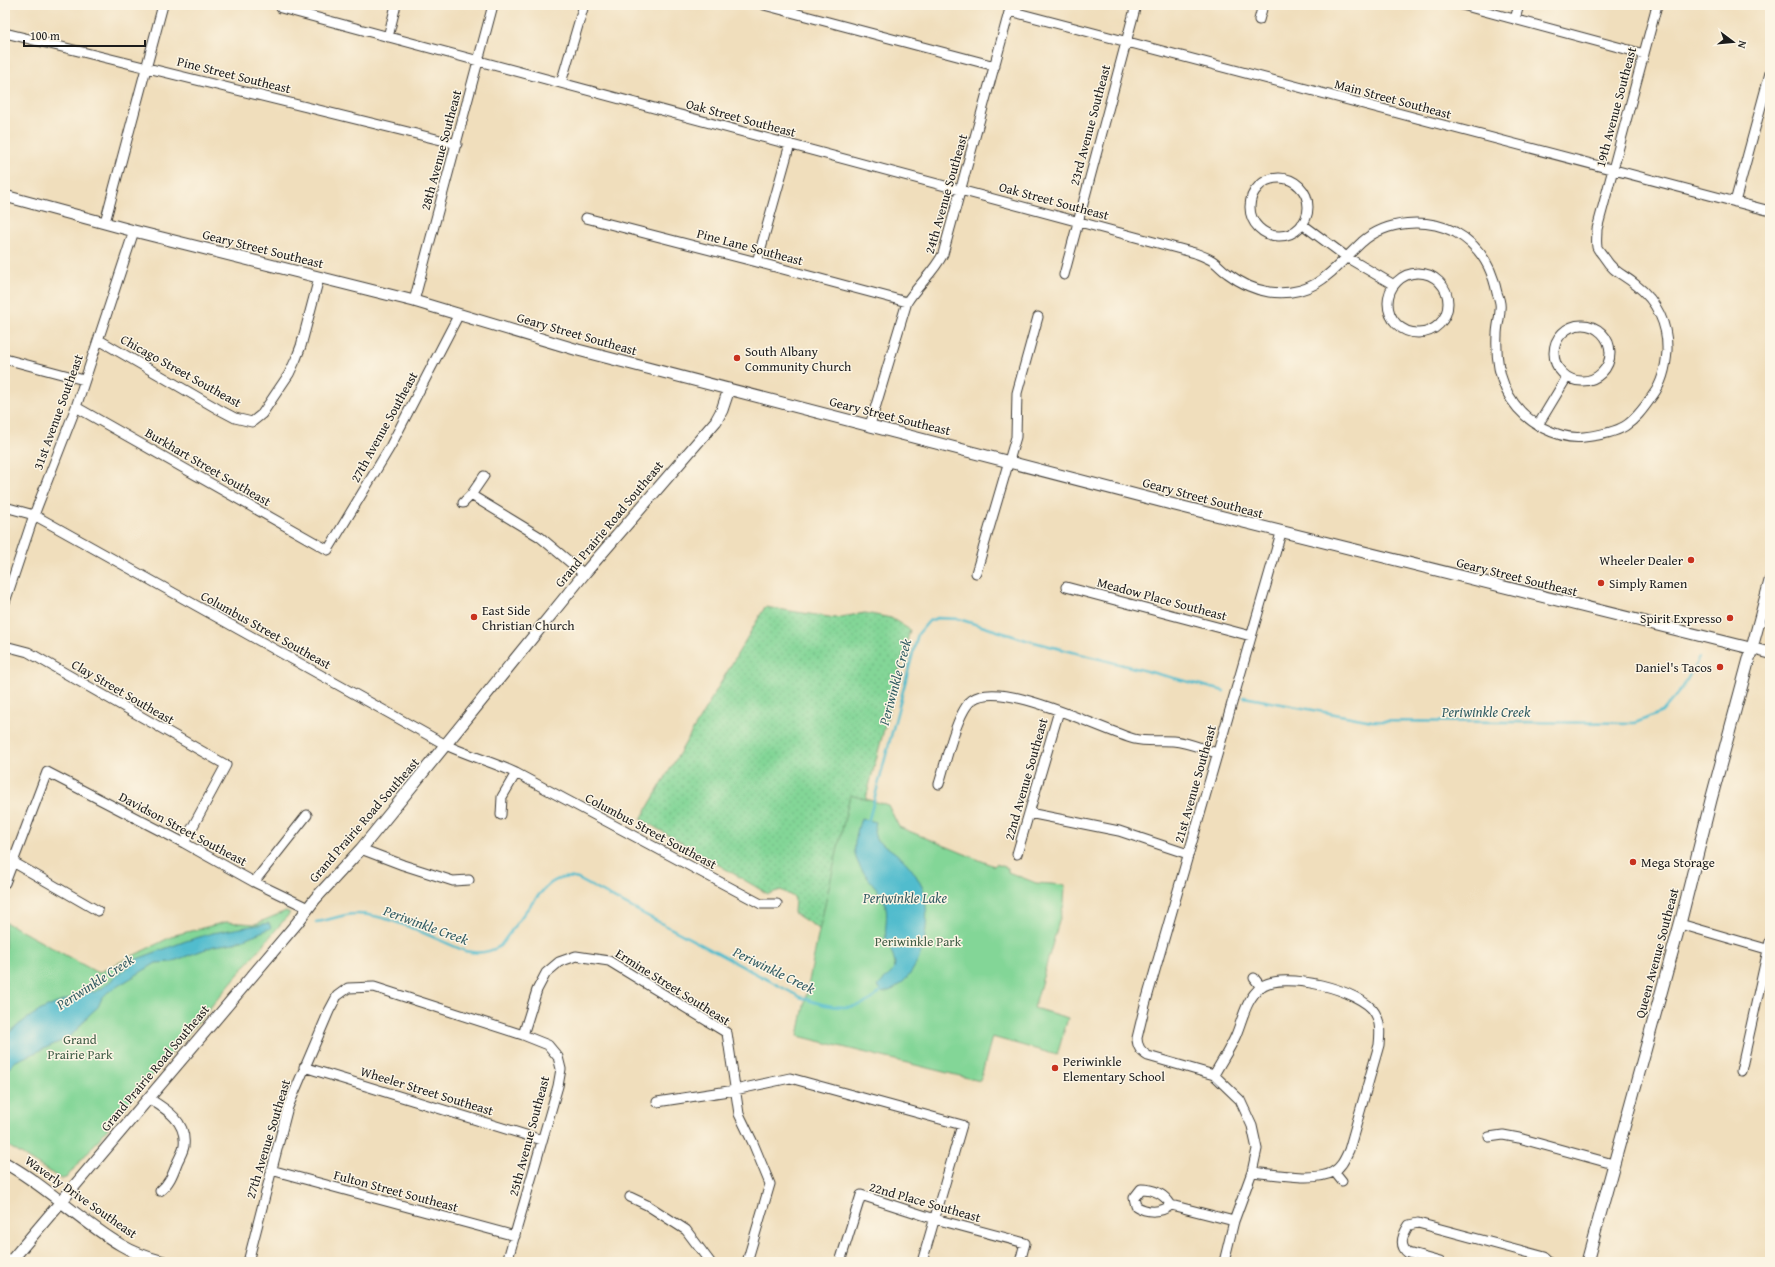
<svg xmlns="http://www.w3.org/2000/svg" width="1775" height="1267" viewBox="0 0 1775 1267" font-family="'Gentium Book Plus',serif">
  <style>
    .grass { fill: url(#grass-dots); stroke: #50795a }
    .park { fill: #83d697; stroke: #50795a }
    .water { fill: #51bccd; stroke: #366c74 }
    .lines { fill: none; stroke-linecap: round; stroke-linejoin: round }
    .stream { stroke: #51bccd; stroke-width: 2.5 }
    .minor-casing { stroke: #3c3934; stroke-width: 11 }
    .major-casing { stroke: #3c3934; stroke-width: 13 }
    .minor { stroke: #fff; stroke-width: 9 }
    .major { stroke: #fff; stroke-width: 11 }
    .poi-dot { fill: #c8321e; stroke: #fcf5e5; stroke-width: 1.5 }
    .labels { text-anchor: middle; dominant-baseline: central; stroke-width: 3; stroke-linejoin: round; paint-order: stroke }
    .street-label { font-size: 13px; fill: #1c1c1c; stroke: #fcf5e5 }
    .poi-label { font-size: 13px; fill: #1c1c1c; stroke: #fcf5e5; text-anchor: start }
    .park-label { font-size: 13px; fill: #405d47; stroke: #fcf5e5 }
    .water-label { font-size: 14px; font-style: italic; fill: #315c63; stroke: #fcf5e5 }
  </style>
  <defs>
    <pattern id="grass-dots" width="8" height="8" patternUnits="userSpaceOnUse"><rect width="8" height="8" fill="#83d697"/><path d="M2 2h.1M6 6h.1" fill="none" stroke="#71b782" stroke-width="1.8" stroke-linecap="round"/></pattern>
  </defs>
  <rect width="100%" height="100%" fill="#fcf5e5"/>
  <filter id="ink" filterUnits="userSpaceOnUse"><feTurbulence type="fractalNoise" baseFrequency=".025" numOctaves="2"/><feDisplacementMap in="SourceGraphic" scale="8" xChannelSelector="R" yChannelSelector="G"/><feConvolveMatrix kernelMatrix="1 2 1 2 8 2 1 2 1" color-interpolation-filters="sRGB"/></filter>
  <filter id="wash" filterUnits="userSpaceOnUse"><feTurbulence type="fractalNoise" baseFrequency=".012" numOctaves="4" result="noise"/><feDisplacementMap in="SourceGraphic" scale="16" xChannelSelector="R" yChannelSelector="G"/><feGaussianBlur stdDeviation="0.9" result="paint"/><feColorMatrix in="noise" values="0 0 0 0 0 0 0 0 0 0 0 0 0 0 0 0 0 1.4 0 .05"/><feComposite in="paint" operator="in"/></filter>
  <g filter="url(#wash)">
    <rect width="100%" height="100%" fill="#f0debc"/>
    <path class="grass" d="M765,607l70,11 30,-5 26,5 19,12 -80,306 -36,-23 1,-15 -14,-8 -13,4 -127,-75z"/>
    <path class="park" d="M850,795l38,10 11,22 95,39 2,-2 12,4v4l28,11 29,2 -1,19 -30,104 34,10 -11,37 -65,-18 -12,44 -182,-45 21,-105z
      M286,911l4,2 -224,265 -5,1 -56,-35v-222l93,51 77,-38 51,-13 29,2z"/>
    <path class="water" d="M861,818l15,4 -2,9 2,9c24,15 36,24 48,51 2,4 1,10 2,15 3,27 -5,64 -29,81 -3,3 -10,4 -14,6l-5,-7c14,-15 22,-15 13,-35 -2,-4 -5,-8 -5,-12 -2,-12 3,-24 -1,-36 -3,-8 -8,-14 -13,-20 -22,-26 -20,-34 -11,-65z
      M269,923l2,5 -37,15 -20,3 -43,16 -15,1 -48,29 -6,6 -4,9 -8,7 -16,19 -8,6 -50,22 -11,11v-36c12,-10 24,-20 38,-27 14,-7 28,-9 42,-18l9,1 7,-3 36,-30 49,-18 27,-8z"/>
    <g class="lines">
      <path class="stream" d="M1244,697l128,24 263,2 27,-11 21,-25 16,-29
        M868,823l50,-189 11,-13 8,-3 22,1 67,21 198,51
        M316,922c13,-1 26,-8 39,-8 32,-1 80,25 110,37 13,3 24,2 35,-5 13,-17 35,-51 51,-63 9,-6 17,-7 27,-4l222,118c20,8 50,16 71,3 4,-3 8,-7 12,-11"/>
    </g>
  </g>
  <g filter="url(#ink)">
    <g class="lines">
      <g class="minor-casing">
        <path id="minor" d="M282,5l-1,3 914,245c5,2 11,4 16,7 6,3 10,9 16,13 12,9 28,17 42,19 47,6 64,-23 93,-50 25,-22 64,-24 93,-10 24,13 37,35 42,61 2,5 4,11 3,16 0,9 -3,17 -3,26 -2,39 9,73 46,93 12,6 27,11 41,9 39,-5 47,-10 69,-42 9,-12 13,-29 14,-44 1,-26 -10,-50 -31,-66 -14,-12 -21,-11 -32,-28 -2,-3 -6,-7 -7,-10 -1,-5 0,-12 0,-18l60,-224
          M764,5l231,61
          M1462,5l182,49
          M1010,11l760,200
          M1515,19l4,-14
          M1259,20l4,-15
          M5,33l452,111
          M388,37l8,-32
          M561,83l23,-78
          M1250 207a29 29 0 1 1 58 0a29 29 0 1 1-58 0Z
          M1735,202l35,-129
          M586,218l171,44 150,40
          M105,222l58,-217
          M1302,224l46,34 46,27
          M757,262l33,-118
          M1388 303a30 30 0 1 1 60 0a30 30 0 1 1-60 0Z
          M1064,275l72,-270
          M414,301l79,-296
          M1554 353a28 28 0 1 1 56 0a28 28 0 1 1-56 0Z
          M99,340l119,69 17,9 17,4 10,-8 27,-40 7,-15 5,-13 18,-68
          M5,359l79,21
          M76,407l252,143 62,-103 69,-133
          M870,425l37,-123c11,-17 27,-30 36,-48l68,-249
          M1538,425l29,-48
          M471,495l69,42 44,37
          M463,503l8,-8 13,-19
          M5,507l29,8 412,230c23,11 47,17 70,28l245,131h16
          M976,573l40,-136 1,-44 21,-76
          M1066,587l185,49
          M5,602l29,-87 42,-108 58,-176
          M5,646l23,6 198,113 -42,78
          M939,784c6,-19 18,-73 33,-84 29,-22 129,30 162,39 12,3 27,1 39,2 15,1 30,8 44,12
          M1029,813l90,18 69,23
          M501,815l1,-18 14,-24
          M361,849l42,16 50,16 16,-1
          M1017,854l42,-143
          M13,862l85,49
          M254,882l53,-67
          M5,883l42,-111 137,71 70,39 54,26
          M1680,924l90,26
          M1254,978l7,9
          M523,1035l14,-45 9,-17 13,-11 17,-6 33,5 118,72 12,81 14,29 17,41 -23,78
          M304,1067l238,73
          M1741,1071l29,-130
          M1214,1075c7,-13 16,-26 22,-40 7,-17 10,-36 25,-48 21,-17 101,3 114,26 6,10 5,22 4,32l-30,105c-4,8 -7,17 -16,22 -18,10 -60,2 -81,0
          M148,1098c18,11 39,23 36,48 -1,6 -5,12 -7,17 -4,11 -8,21 -17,28
          M657,1102l78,-12 55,-12 172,47 -40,137
          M1489,1137l14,-2 16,3 94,26
          M271,1170l244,66
          M1334,1171l8,10
          M630,1197l17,8 39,25 24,32
          M1171,1205c-10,8 -24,8 -35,1l-2,-8 7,-9c13,0 23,5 30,16l63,16
          M248,1262l40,-155 41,-96 8,-15 11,-8 26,-1 149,48 25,10 10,12 3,12 -3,17 -51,176
          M840,1262l21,-67 74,24 90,24 -5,19
          M1224,1262l10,-41 18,-49 5,-23 -5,-23 -12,-26 -26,-25 -66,-19c-7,-4 -11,-9 -11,-18l8,-33 136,-472
          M1440,1262l-32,-9c-10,-8 -5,-19 1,-28l9,-2 127,34 5,5"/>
      </g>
      <g class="major-casing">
        <path id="major" d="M5,196l129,35 280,70 164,49 597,155 595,148
          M5,1163c42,23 75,58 116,82 13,8 28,13 43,17
          M10,1262l287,-339 18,-24 46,-50 223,-275 132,-153 6,-11 7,-21
          M1587,1262l93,-338 31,-124 59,-219"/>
      </g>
      <use href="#minor" class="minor"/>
      <use href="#major" class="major"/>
    </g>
  </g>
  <g class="poi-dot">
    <circle cx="737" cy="358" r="4"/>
    <circle cx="1691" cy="560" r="4"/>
    <circle cx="1601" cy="583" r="4"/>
    <circle cx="474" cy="617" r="4"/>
    <circle cx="1730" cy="618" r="4"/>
    <circle cx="1720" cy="667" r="4"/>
    <circle cx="1633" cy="862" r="4"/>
    <circle cx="1055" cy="1068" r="4"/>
  </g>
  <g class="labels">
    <g class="street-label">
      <text transform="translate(234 75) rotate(14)">Pine Street Southeast</text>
      <text transform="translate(1393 99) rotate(15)">Main Street Southeast</text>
      <text transform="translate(1616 107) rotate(-75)">19th Avenue Southeast</text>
      <text transform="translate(741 118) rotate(15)">Oak Street Southeast</text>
      <text transform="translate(1090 125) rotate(-75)">23rd Avenue Southeast</text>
      <text transform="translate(441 150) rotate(-75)">28th Avenue Southeast</text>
      <text transform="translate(946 194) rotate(-74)">24th Avenue Southeast</text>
      <text transform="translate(1054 201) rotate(15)">Oak Street Southeast</text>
      <text transform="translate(750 247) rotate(15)">Pine Lane Southeast</text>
      <text transform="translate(263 249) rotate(14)">Geary Street Southeast</text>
      <text transform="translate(577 334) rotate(16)">Geary Street Southeast</text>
      <text transform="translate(181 371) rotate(29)">Chicago Street Southeast</text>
      <text transform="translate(58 412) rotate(-70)">31st Avenue Southeast</text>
      <text transform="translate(890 416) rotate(14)">Geary Street Southeast</text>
      <text transform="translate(384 427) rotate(-61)">27th Avenue Southeast</text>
      <text transform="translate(208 467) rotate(30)">Burkhart Street Southeast</text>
      <text transform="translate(1203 498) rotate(15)">Geary Street Southeast</text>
      <text transform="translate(609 524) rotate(-50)">Grand Prairie Road Southeast</text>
      <text transform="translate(1517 577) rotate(14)">Geary Street Southeast</text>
      <text transform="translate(1162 599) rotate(15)">Meadow Place Southeast</text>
      <text transform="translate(266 630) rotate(29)">Columbus Street Southeast</text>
      <text transform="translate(123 692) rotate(30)">Clay Street Southeast</text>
      <text transform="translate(1026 779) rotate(-74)">22nd Avenue Southeast</text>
      <text transform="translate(1195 784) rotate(-74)">21st Avenue Southeast</text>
      <text transform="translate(364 820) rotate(-49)">Grand Prairie Road Southeast</text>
      <text transform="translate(183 829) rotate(28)">Davidson Street Southeast</text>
      <text transform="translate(651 831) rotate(28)">Columbus Street Southeast</text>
      <text transform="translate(1657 953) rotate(-75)">Queen Avenue Southeast</text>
      <text transform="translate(673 987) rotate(32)">Ermine Street Southeast</text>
      <text transform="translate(155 1068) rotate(-50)">Grand Prairie Road Southeast</text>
      <text transform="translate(427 1091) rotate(17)">Wheeler Street Southeast</text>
      <text transform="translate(529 1136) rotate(-75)">25th Avenue Southeast</text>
      <text transform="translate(268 1139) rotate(-73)">27th Avenue Southeast</text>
      <text transform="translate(396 1191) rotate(15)">Fulton Street Southeast</text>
      <text transform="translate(81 1197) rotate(35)">Waverly Drive Southeast</text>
      <text transform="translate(925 1202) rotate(16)">22nd Place Southeast</text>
    </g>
    <g class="poi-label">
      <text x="745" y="351">South Albany<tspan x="745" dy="15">Community Church</tspan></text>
      <text x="1683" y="560" text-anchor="end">Wheeler Dealer</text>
      <text x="1609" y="583">Simply Ramen</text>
      <text x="482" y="610">East Side<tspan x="482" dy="15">Christian Church</tspan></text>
      <text x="1722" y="618" text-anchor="end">Spirit Expresso</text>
      <text x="1712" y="667" text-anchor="end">Daniel's Tacos</text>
      <text x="1641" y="862">Mega Storage</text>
      <text x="1063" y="1061">Periwinkle<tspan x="1063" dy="15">Elementary School</tspan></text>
    </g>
    <g class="park-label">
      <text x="918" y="941">Periwinkle Park</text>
      <text x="80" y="1039">Grand<tspan x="80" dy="15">Prairie Park</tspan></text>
    </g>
    <g class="water-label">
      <text transform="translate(895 682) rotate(-75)">Periwinkle Creek</text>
      <text x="1486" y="712">Periwinkle Creek</text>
      <text x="905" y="898">Periwinkle Lake</text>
      <text transform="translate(426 925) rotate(20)">Periwinkle Creek</text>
      <text transform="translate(774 970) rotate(26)">Periwinkle Creek</text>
      <text transform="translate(95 982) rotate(-33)">Periwinkle Creek</text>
    </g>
  </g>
  <rect width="1775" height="1267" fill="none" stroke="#fcf5e5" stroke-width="20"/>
  <g transform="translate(1733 42) rotate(106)" stroke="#fcf5e5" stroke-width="3" paint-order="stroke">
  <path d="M0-3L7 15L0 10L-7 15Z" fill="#1c1c1c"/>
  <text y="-6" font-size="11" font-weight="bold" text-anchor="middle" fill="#1c1c1c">N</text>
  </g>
  <path d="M24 40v6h121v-6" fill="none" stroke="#1c1c1c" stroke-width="2"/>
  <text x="30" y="40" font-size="12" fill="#1c1c1c" stroke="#fcf5e5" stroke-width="3" paint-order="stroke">100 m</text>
</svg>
